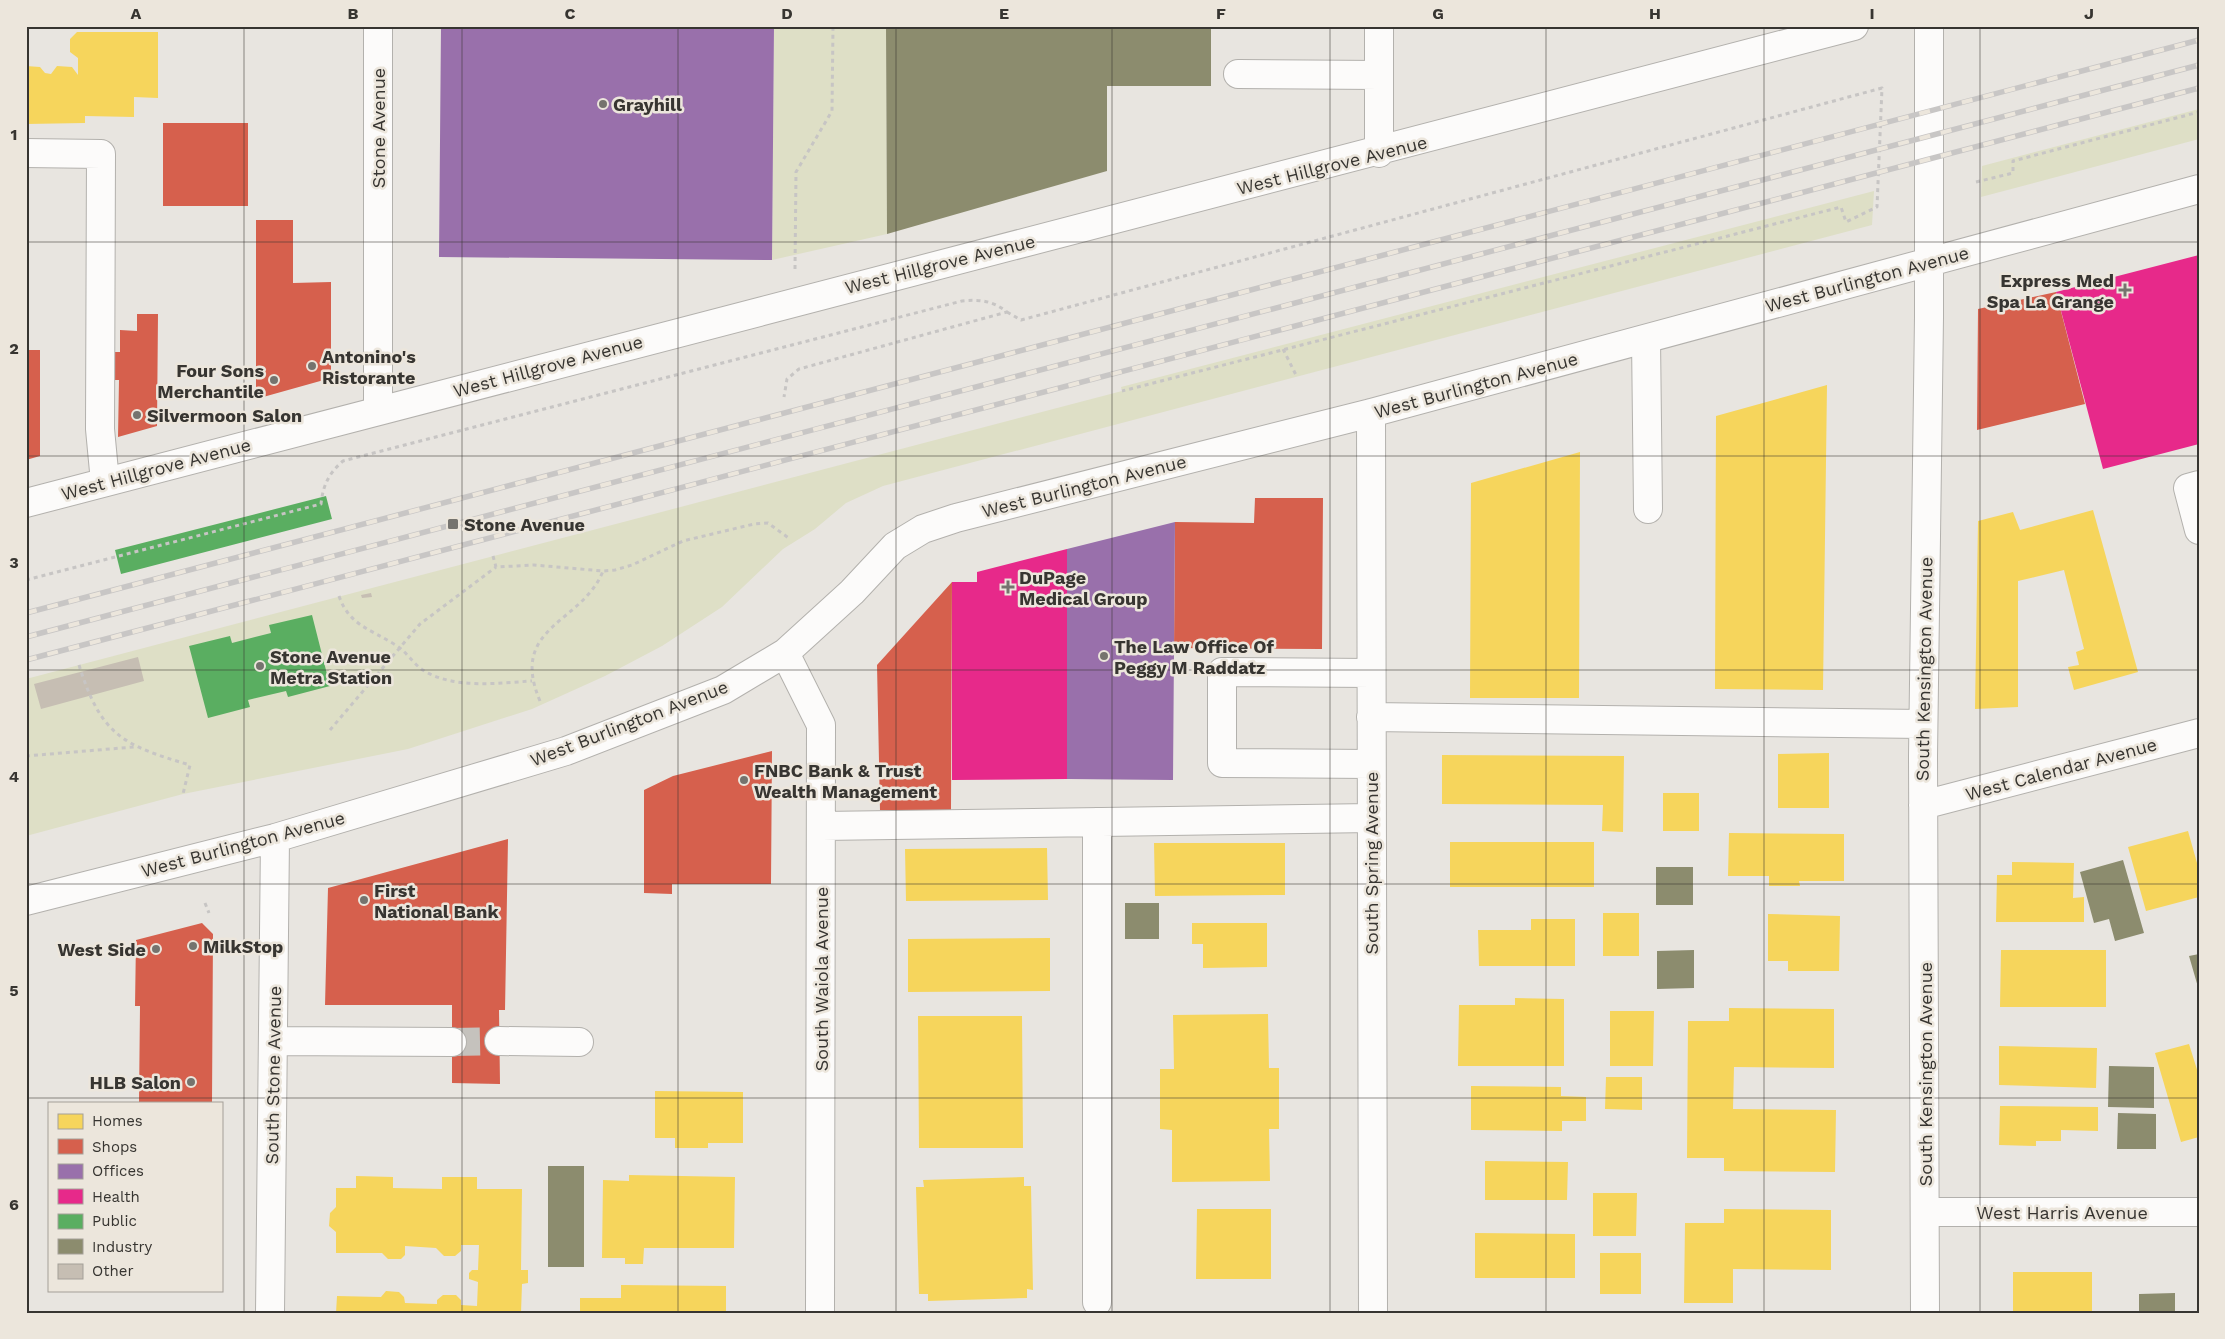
<svg xmlns="http://www.w3.org/2000/svg" width="2225" height="1339" viewBox="0 0 2225 1339" font-family="'Work Sans',sans-serif">
  <style>
    .green { fill: #dedfc6 }
    .homes { fill: #f6d55c }
    .shops { fill: #d6604d }
    .offices { fill: #9970ab }
    .health { fill: #e7298a }
    .public { fill: #5aae61 }
    .industry { fill: #8c8c6e }
    .building { fill: #c6beb3 }
    .lines { fill: none; stroke-linecap: round; stroke-linejoin: round }
    .minor-tunnel { stroke: #c5c2bd; stroke-width: 28; stroke-dasharray: 28 14; stroke-linecap: butt }
    .minor-casing { stroke: #b3b1ad; stroke-width: 30 }
    .path { stroke: #c7c5c4; stroke-width: 3; stroke-dasharray: 4 4; stroke-linecap: butt }
    .minor { stroke: #fcfbfa; stroke-width: 28 }
    .rail-casing { stroke: #c8c6c5; stroke-width: 5.5 }
    .rail { stroke: #ece6dc; stroke-width: 4; stroke-dasharray: 11; stroke-linecap: butt }
    .grid { fill: none; stroke: #373531; stroke-width: 1; stroke-opacity: 0.55 }
    .poi-dot { fill: #75736e; stroke: #ece6dc; stroke-width: 2 }
    .labels { text-anchor: middle; dominant-baseline: central; stroke-width: 5; stroke-linejoin: round; paint-order: stroke }
    .poi-label { font-size: 18px; font-weight: bold; fill: #373531; stroke: #ece6dc; text-anchor: start }
    .street-label { font-size: 18px; fill: #373531; stroke: #ece6dc }
    .neatline { fill: none; stroke: #373531; stroke-width: 2 }
    .grid-label { font-size: 16px; text-anchor: middle; font-weight: bold; fill: #373531 }
  </style>
  <rect width="100%" height="100%" fill="#e8e5e0"/>
  <path class="green" d="M774,26h112l1,208 -115,26z
    M2199,109v30l-218,58 1,-31z
    M1874,191l-2,34 -989,261 -37,17 -31,26 -32,20 -61,58 -60,39 -57,30 -73,33 -124,40 -225,45 -157,42v-157l1096,-288 -1,-4z"/>
  <path class="homes" d="M77,32h81v66l-24,-1v20l-49,-1v7l-59,1v-58l14,1 5,6 6,1 6,-8 15,1 6,8v-17l-8,-6v-13z
    M1827,385l-4,305 -108,-1 1,-273z
    M1580,452l-1,246h-109l1,-215z
    M2093,510l45,162 -64,18 -6,-23 11,-2 -3,-13 8,-3 -20,-79 -46,11v126l-43,2 3,-188 35,-9 7,18z
    M1829,753v55h-51v-54z
    M1442,755l182,1 -1,76 -21,-1 1,-26 -161,-1z
    M1663,793h36v38h-36z
    M2188,831l11,39v27l-53,14 -18,-64z
    M1729,833l115,1v47h-45l1,5h-31v-10h-41z
    M1450,842h144v45h-144z
    M1154,843h131v52l-130,1z
    M1047,848l1,52 -142,1 -1,-52z
    M2012,862l62,1 -1,35 11,-1v25h-88l1,-47h15z
    M1603,913h36v43h-36z
    M1768,914l72,2 -1,55h-51v-10h-20z
    M1531,919h44v47h-96l-1,-36h53z
    M1192,923h75v44l-64,1v-24h-11z
    M1050,938v53l-142,1v-53z
    M2001,950h105v57h-106z
    M1515,998l49,1v67h-106l1,-61h56z
    M1729,1008l105,1v59l-100,-1 -1,42 103,1 -1,62 -111,-1v-13h-37l1,-137h41z
    M1610,1011h44l-1,55h-43z
    M1268,1014l1,54h10v61h-10l1,52 -98,1v-52l-12,-1v-60h14l-1,-54z
    M918,1016h104l1,132h-104z
    M2189,1044l10,32v61l-18,5 -26,-89z
    M1999,1046l98,2 -1,40 -97,-3z
    M1606,1077h36v33l-37,-1z
    M1471,1086l90,1v9l25,1v24h-24v10l-91,-1z
    M655,1091l88,1v51h-35v5h-33v-10h-20z
    M2000,1106l98,1v24l-37,-1v11h-25v5l-37,-1z
    M1485,1161l83,1 -1,38h-82z
    M629,1175l106,2 -1,71h-90l-1,16h-18v-6h-23l1,-78 26,1z
    M356,1176l37,1v11l49,1v-12h35v12h45l-1,81h7v13l-6,1 -1,29h-185l1,-17 44,1 5,-6 13,1 5,5 1,6 32,1v-4l6,-5h13l5,5v5l16,1 1,-24 -9,-3v-6l3,-3h6l1,-25h-18v6l-6,5h-11l-8,-8 -31,-2v9l-4,4h-13l-6,-6h-46v-21l-7,-6 1,-13 6,-6v-19h20z
    M1024,1177v9h7l2,104 -6,-1v9l-99,3v-7h-9l-3,-107h8l-1,-7z
    M1593,1193h44l-1,43h-43z
    M1197,1209h74v70h-75z
    M1724,1209l107,1v60l-98,-1v34h-49l1,-80h39z
    M1475,1233l100,1v44h-100z
    M1600,1253h41v41h-41z
    M2013,1272h79v41h-79z
    M621,1285l105,1v27h-146v-15h41z"/>
  <path class="shops" d="M163,123h85v83h-85z
    M256,220h37v63l38,-1v96l-75,21z
    M2056,292l29,112 -108,26 1,-121z
    M137,314h21l-1,112 -39,11 1,-57h-6l1,-28h6v-22l17,1z
    M26,350h14v106l-14,4z
    M1255,498h68l-1,151 -148,-1 1,-126 79,1z
    M952,582l-1,228h-71l-3,-145z
    M772,751l-1,133h-99v10l-28,-1v-103l29,-14z
    M508,839l-3,171h-6l1,74 -48,-1v-78h-127l3,-117z
    M202,923l11,11 -1,169h-73l1,-97h-5l1,-66z"/>
  <path class="offices" d="M441,26h333l-2,234 -333,-3z
    M1175,522l-2,258 -106,-1v-230z"/>
  <path class="health" d="M2199,255v189l-96,25 -47,-177z
    M1067,549v230l-115,1v-198h25v-10z"/>
  <path class="public" d="M326,496l6,23 -211,55 -6,-24z
    M312,615l18,71 -42,11 -2,-6 -38,9 2,7 -42,11 -19,-72 41,-10 2,7 39,-10 -2,-8z"/>
  <path class="industry" d="M886,26h325v60h-104v85l-220,63z
    M2123,860l21,73 -29,8 -6,-22 -15,4 -14,-51z
    M1656,867h37v38h-37z
    M1125,903h34v36h-34z
    M1694,950v38l-37,1v-38z
    M2199,954v33h-1l-9,-31z
    M2109,1066l45,1v41l-46,-1z
    M2118,1113l38,1v35h-39z
    M548,1166h36v101h-36z
    M2175,1293v20h-36v-19z"/>
  <path class="building" d="M371,593l1,4 -10,1 -1,-3z
    M138,657l6,24 -103,28 -7,-25z"/>
  <g class="lines">
    <path class="minor-tunnel" d="M452,1042l47,-1"/>
    <g class="minor-casing">
      <path id="minor" d="M1238,74l141,1
        M26,153l75,1 -1,275 5,53
        M1379,153v-127
        M1646,339l2,170
        M378,410v-384
        M1371,413l2,900
        M2199,485l-11,3 11,42
        M26,503c609,-161 1219,-314 1828,-477
        M785,653l36,72 -1,588
        M1371,717l552,7
        M1371,764l-149,-1v-91l149,1
        M1923,805l276,-72
        M1097,822v480
        M822,826l549,-8
        M26,901l249,-63 291,-87 157,-61 62,-37 67,-61 43,-46 28,-17 33,-11 415,-105 828,-224
        M273,1041l179,1
        M499,1041l80,1
        M1926,1212h273
        M270,1313l5,-475
        M1925,1313l-2,-557 6,-439v-291"/>
    </g>
    <path class="path" d="M1976,182l37,-9v-12l186,-49
      M795,269l1,-97 36,-61 1,-85
      M1007,312l14,8 861,-232 -5,119 -31,15 -5,-15 -719,184
      M1283,349l13,26
      M493,556l3,11 38,-2 69,6 12,-1 17,-5 51,-24 71,-17 14,-1 22,16
      M26,580l295,-76c2,-19 8,-31 22,-43l619,-160c18,-2 31,0 45,11l-208,57 -12,10 -3,18
      M339,596c10,29 31,33 55,48 13,7 19,21 32,28 31,17 72,11 106,9
      M79,665c22,70 43,80 111,100l-7,29
      M540,701c-32,-75 42,-77 63,-130
      M330,730l90,-106 76,-57
      M26,756l108,-9
      M205,903l4,10"/>
    <use href="#minor" class="minor"/>
    <g class="rail-casing">
      <path id="rail" d="M26,613l2173,-573
        M26,637l2173,-572
        M26,660l2173,-572"/>
    </g>
    <use href="#rail" class="rail"/>
  </g>
  <path class="grid" d="M244,26v1287M462,26v1287M678,26v1287M896,26v1287M1112,26v1287M1330,26v1287M1546,26v1287M1764,26v1287M1980,26v1287M26,242h2173M26,456h2173M26,670h2173M26,884h2173M26,1098h2173"/>
  <g class="poi-dot">
    <circle cx="603" cy="104" r="5"/>
    <path d="M2122.5 282.5h5v5h5v5h-5v5h-5v-5h-5v-5h5z"/>
    <circle cx="312" cy="366" r="5"/>
    <circle cx="274" cy="380" r="5"/>
    <circle cx="137" cy="415" r="5"/>
    <rect x="447" y="518" width="12" height="12" rx="2.5"/>
    <path d="M1005.5 579.5h5v5h5v5h-5v5h-5v-5h-5v-5h5z"/>
    <circle cx="1104" cy="656" r="5"/>
    <circle cx="260" cy="666" r="5"/>
    <circle cx="744" cy="780" r="5"/>
    <circle cx="364" cy="900" r="5"/>
    <circle cx="193" cy="946" r="5"/>
    <circle cx="156" cy="949" r="5"/>
    <circle cx="191" cy="1082" r="5"/>
  </g>
  <g class="labels">
    <g class="poi-label">
      <text x="613" y="104">Grayhill</text>
      <text x="2114" y="280" text-anchor="end">Express Med<tspan x="2114" dy="21">Spa La Grange</tspan></text>
      <text x="322" y="356">Antonino's<tspan x="322" dy="21">Ristorante</tspan></text>
      <text x="264" y="370" text-anchor="end">Four Sons<tspan x="264" dy="21">Merchantile</tspan></text>
      <text x="147" y="415">Silvermoon Salon</text>
      <text x="464" y="524">Stone Avenue</text>
      <text x="1019" y="577">DuPage<tspan x="1019" dy="21">Medical Group</tspan></text>
      <text x="1114" y="646">The Law Office Of<tspan x="1114" dy="21">Peggy M Raddatz</tspan></text>
      <text x="270" y="656">Stone Avenue<tspan x="270" dy="21">Metra Station</tspan></text>
      <text x="754" y="770">FNBC Bank &amp; Trust<tspan x="754" dy="21">Wealth Management</tspan></text>
      <text x="374" y="890">First<tspan x="374" dy="21">National Bank</tspan></text>
      <text x="203" y="946">MilkStop</text>
      <text x="146" y="949" text-anchor="end">West Side</text>
      <text x="181" y="1082" text-anchor="end">HLB Salon</text>
    </g>
    <g class="street-label">
      <text transform="translate(378 128) rotate(-90)">Stone Avenue</text>
      <text transform="translate(1332 165) rotate(-14)">West Hillgrove Avenue</text>
      <text transform="translate(940 264) rotate(-14)">West Hillgrove Avenue</text>
      <text transform="translate(1867 279) rotate(-15)">West Burlington Avenue</text>
      <text transform="translate(548 366) rotate(-15)">West Hillgrove Avenue</text>
      <text transform="translate(1476 385) rotate(-15)">West Burlington Avenue</text>
      <text transform="translate(156 469) rotate(-15)">West Hillgrove Avenue</text>
      <text transform="translate(1084 486) rotate(-14)">West Burlington Avenue</text>
      <text transform="translate(1924 669) rotate(-89)">South Kensington Avenue</text>
      <text transform="translate(629 723) rotate(-21)">West Burlington Avenue</text>
      <text transform="translate(2061 769) rotate(-15)">West Calendar Avenue</text>
      <text transform="translate(243 844) rotate(-15)">West Burlington Avenue</text>
      <text transform="translate(1371 863) rotate(-90)">South Spring Avenue</text>
      <text transform="translate(821 979) rotate(-90)">South Waiola Avenue</text>
      <text transform="translate(1925 1074) rotate(-90)">South Kensington Avenue</text>
      <text transform="translate(273 1075) rotate(-89)">South Stone Avenue</text>
      <text x="2062" y="1212">West Harris Avenue</text>
    </g>
  </g>
  <rect width="2225" height="1339" fill="none" stroke="#ece6dc" stroke-width="55"/>
  <rect x="48" y="1102" width="175" height="190" fill="#ece6dc" stroke="#a49f98"/>
  <rect x="58" y="1114" width="25" height="15" fill="#f6d55c" stroke="#a49f98"/>
  <text x="92" y="1126" font-size="15" fill="#373531">Homes</text>
  <rect x="58" y="1139" width="25" height="15" fill="#d6604d" stroke="#a49f98"/>
  <text x="92" y="1152" font-size="15" fill="#373531">Shops</text>
  <rect x="58" y="1164" width="25" height="15" fill="#9970ab" stroke="#a49f98"/>
  <text x="92" y="1176" font-size="15" fill="#373531">Offices</text>
  <rect x="58" y="1189" width="25" height="15" fill="#e7298a" stroke="#a49f98"/>
  <text x="92" y="1202" font-size="15" fill="#373531">Health</text>
  <rect x="58" y="1214" width="25" height="15" fill="#5aae61" stroke="#a49f98"/>
  <text x="92" y="1226" font-size="15" fill="#373531">Public</text>
  <rect x="58" y="1239" width="25" height="15" fill="#8c8c6e" stroke="#a49f98"/>
  <text x="92" y="1252" font-size="15" fill="#373531">Industry</text>
  <rect x="58" y="1264" width="25" height="15" fill="#c6beb3" stroke="#a49f98"/>
  <text x="92" y="1276" font-size="15" fill="#373531">Other</text>
  <rect x="28" y="28" width="2170" height="1284" class="neatline"/>
  <g class="grid-label">
    <text x="136" y="19">A</text>
    <text x="353" y="19">B</text>
    <text x="570" y="19">C</text>
    <text x="787" y="19">D</text>
    <text x="1004" y="19">E</text>
    <text x="1221" y="19">F</text>
    <text x="1438" y="19">G</text>
    <text x="1655" y="19">H</text>
    <text x="1872" y="19">I</text>
    <text x="2089" y="19">J</text>
    <text x="14" y="140">1</text>
    <text x="14" y="354">2</text>
    <text x="14" y="568">3</text>
    <text x="14" y="782">4</text>
    <text x="14" y="996">5</text>
    <text x="14" y="1210">6</text>
  </g>
</svg>
